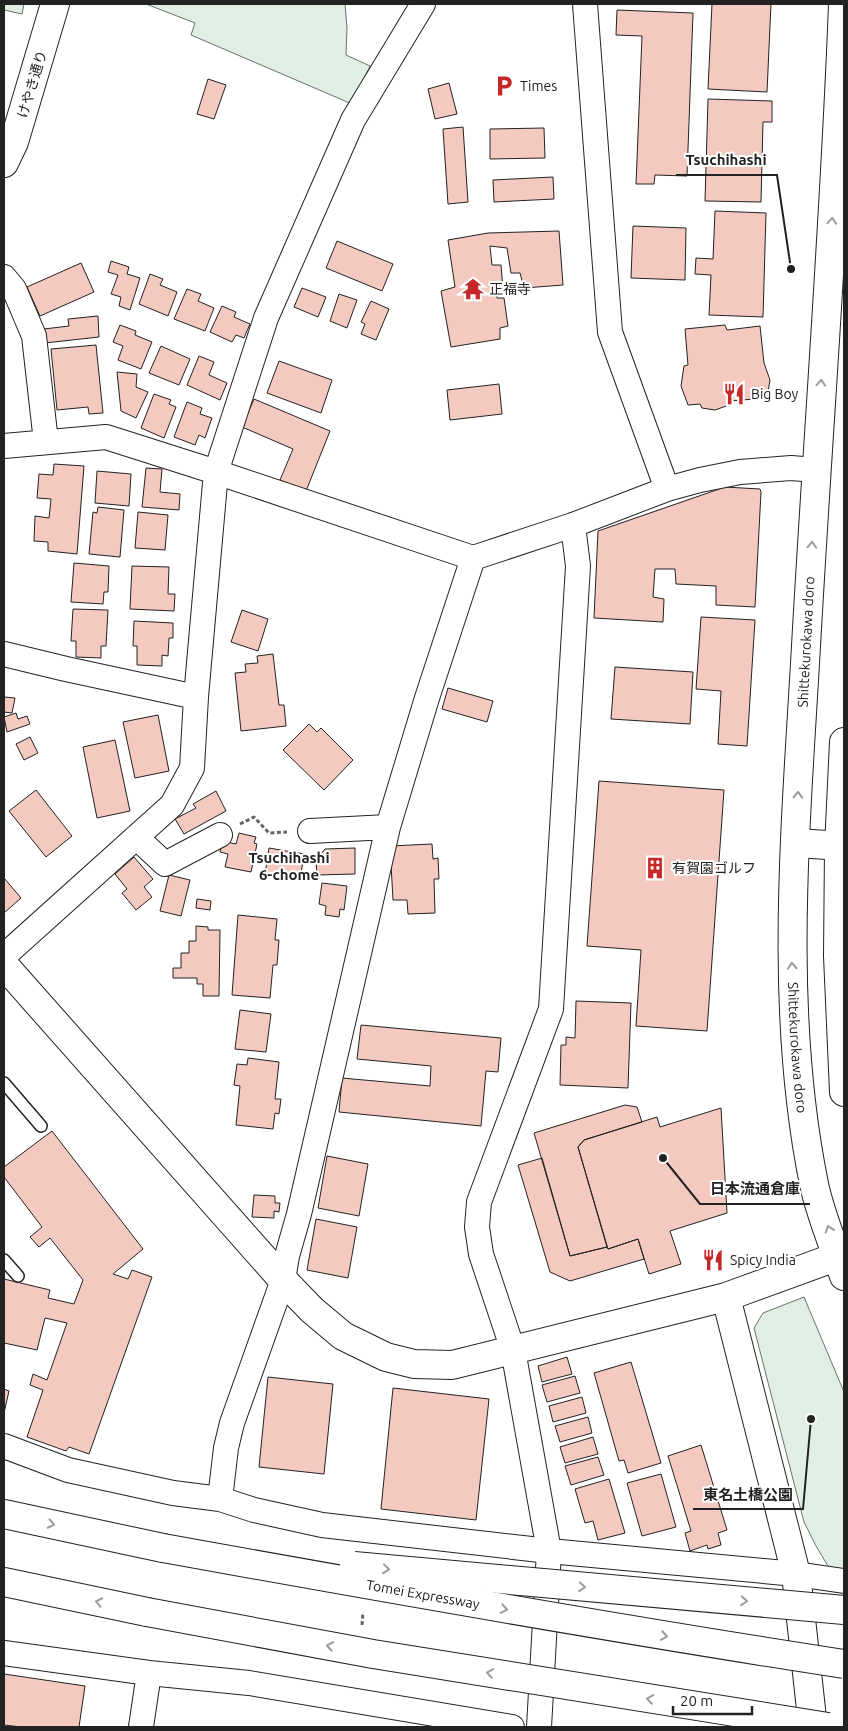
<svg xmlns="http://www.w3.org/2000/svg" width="848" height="1731" viewBox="0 0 848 1731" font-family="Ubuntu,'Noto Sans JP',sans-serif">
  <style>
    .green { fill: #e0efe3; stroke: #6f6f6f }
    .building { fill: #f3c9c0; stroke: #222 }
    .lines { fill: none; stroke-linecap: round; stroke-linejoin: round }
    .service-casing { stroke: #222; stroke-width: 14 }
    .minor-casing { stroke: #222; stroke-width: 26 }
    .tertiary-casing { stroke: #222; stroke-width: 30 }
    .primary-casing { stroke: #222; stroke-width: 30 }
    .motorway-casing { stroke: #222; stroke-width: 30 }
    .path { stroke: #646464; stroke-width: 3; stroke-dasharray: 4 2.5; stroke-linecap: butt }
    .service { stroke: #fff; stroke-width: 11 }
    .minor { stroke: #fff; stroke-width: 24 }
    .tertiary { stroke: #fff; stroke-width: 28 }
    .primary { stroke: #fff; stroke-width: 28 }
    .motorway { stroke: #fff; stroke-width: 28 }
    .motorway-bridge-casing { stroke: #222; stroke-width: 30; stroke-linecap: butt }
    .motorway-bridge { stroke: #fff; stroke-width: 28 }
    .oneway { stroke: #9c9c9c }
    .labels { text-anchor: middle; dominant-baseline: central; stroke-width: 4; stroke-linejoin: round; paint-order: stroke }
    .street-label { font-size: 14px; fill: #222; stroke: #fff }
    .poi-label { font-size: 14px; fill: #222; stroke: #fff; text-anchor: start }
    .neighbourhood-label { font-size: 15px; font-weight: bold; fill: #222; stroke: #fff }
    .leader { fill: none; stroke: #222; stroke-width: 2 }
    .callout-dot { fill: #222; stroke: #fff; stroke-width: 2 }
    .callout-label { font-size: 15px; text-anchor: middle; font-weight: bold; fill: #222; stroke: #fff; stroke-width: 4; stroke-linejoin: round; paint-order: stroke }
  </style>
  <rect width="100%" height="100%" fill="#fff"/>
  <path class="green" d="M4,4h20l-2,10 -18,-4z
    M146,4h199l2,24 -1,27 24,11 -18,38 -161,-69 4,-12z
    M804,1297l40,95v181l-13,-2 -15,-25 -12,-24 -50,-194 9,-15z"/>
  <path class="building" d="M712,4h59l-4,88 -59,-3z
    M617,10l76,3 -6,163 -32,-1 -1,9h-18l6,-148 -26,-1z
    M208,79l18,6 -12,34 -17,-5z
    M449,83l8,31 -22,5 -7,-30z
    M708,99l64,2v21h-9l-2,80 -56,-1z
    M463,127l5,75 -20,2 -5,-75z
    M544,128l1,30 -55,1v-30z
    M553,177l1,22 -60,3 -1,-22z
    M715,211l51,2 -3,104 -54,-2 2,-40 -16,-1 1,-16 17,1z
    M633,226l53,2 -1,52 -54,-2z
    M559,231l4,54 -39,3 -4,-15h-9l-4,-25 -17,-2 2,19h9l2,24 -7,1 1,8h7l4,28 -8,2v11l-49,8 -10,-56 14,-4 -7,-47 40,-7z
    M337,241l56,23 -11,27 -56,-23z
    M111,261l18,6 -2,7 13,4 -10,32 -11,-4 2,-9 -10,-3 7,-19 -10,-3z
    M81,263l13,29 -54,24 -13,-29z
    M150,274l13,5 -3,6 17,7 -9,24 -29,-12z
    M302,288l24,9 -8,20 -24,-10z
    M187,289l14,5 -3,7 16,7 -9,23 -31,-12z
    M339,294l18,6 -10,28 -17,-7z
    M371,301l18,8 -13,31 -15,-6 4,-10 -4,-2z
    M222,306l14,6 -2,5 16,7 -6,14 -8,-3 -4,7 -22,-10z
    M98,316l1,21 -54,6 -1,-14 25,-3 -1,-7z
    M120,325l16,6 -1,4 17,7 -11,27 -23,-9 5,-14 -10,-4z
    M725,325l2,5 33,-4 4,37 6,17 -3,18 -37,3 -1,4 -14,5 -13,-2 -2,-4 -12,1 -7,-19 3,-20 4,-1 -3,-36z
    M96,345l7,68 -14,1 -1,-7 -31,3 -6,-61z
    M161,346l29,13 -11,26 -30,-12z
    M199,356l15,6 -5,13 18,8 -7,17 -33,-15z
    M279,361l53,19 -11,33 -54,-20z
    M117,372l20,2 -1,13 12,5 -12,26 -15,-7z
    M499,384l3,30 -52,6 -3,-30z
    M154,394l17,6 -2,4 7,3 -12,31 -23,-10z
    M254,399l76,32 -24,60 -26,-11 13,-31 -51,-22z
    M187,402l15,6 -2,6 12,4 -7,20 -6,-3 -4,10 -21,-8z
    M54,464l30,2 -7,88 -29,-3v-9l-14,-1 1,-25 14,2 2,-19 -14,-1 2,-24 14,1z
    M146,468l16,1 -2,23 20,2 -1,16 -37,-3z
    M97,471l34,3 -2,32 -34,-3z
    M725,487l35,2 1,3 -6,115 -39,-2v-19l-40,-2 -1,-15h-20l-2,28 11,2 -1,23 -69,-4 4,-87z
    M98,507l26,3 -4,47 -31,-3 4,-42 4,1z
    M138,512l30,3 -3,35 -30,-2z
    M74,563l35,3 -1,26h-4l-1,12 -32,-2z
    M132,566l37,1 -1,27h7l-1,17 -44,-2z
    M73,609l35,1 -2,36h-5v12l-25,-1v-16h-5z
    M242,610l26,9 -10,32 -27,-9z
    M701,617l54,3 -8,126 -29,-2 3,-53 -25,-2z
    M134,621l39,2v15h-4l-1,18 -6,-1v11l-25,-1v-19h-4z
    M273,654l6,51h5l2,21 -45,5 -6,-58 11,-1 -1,-8 13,-1 -1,-7z
    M615,667l78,5 -3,52 -79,-5z
    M448,688l45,13 -6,21 -45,-13z
    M4,697l11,1 -3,15 -8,-1z
    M16,713l2,6 9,-3 3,8 -23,8 -3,-15z
    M158,715l11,56 -34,7 -12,-56z
    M309,724l8,8 4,-4 32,32 -29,30 -41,-40z
    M30,737l8,16 -14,7 -8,-16z
    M115,740l15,71 -33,7 -14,-71z
    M599,781l125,9 -17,241 -71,-5 5,-76 -54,-4z
    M36,790l36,46 -26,21 -37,-46z
    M216,791l10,20 -42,23 -9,-15 21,-11 -3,-4z
    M239,833l17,4 -2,6 3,1 -6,28 -26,-5 3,-13 -8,-2 2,-11 14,3z
    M432,844l1,15 5,-1 1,21h-5l1,34 -27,1 -1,-14h-14l-3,-54z
    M269,848l35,6 -4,26 -35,-6z
    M355,848v26l-38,1 -1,-15 9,-11z
    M134,857l19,22 -9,8 8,10 -16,13 -14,-17 5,-4 -12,-15z
    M169,875l21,5 -9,36 -21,-5z
    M4,878l17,20 -17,15z
    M322,883l25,3 -3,24 -4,-1 -1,8 -14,-2 1,-9 -7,-2z
    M197,899l14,2 -1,9 -14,-2z
    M238,915l39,4 -2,21h4l-2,25h-4l-3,33 -38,-3z
    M196,926l12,1v3h12l-1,66h-16v-12h-6v-6h-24v-10h8v-15h8v-12h7z
    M576,1001l55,2 -3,85 -68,-3 1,-40h5v-8l9,1z
    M240,1010l31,4 -5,38 -31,-3z
    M361,1025l140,13 -3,34 -12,-1 -5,55 -142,-14 3,-34 88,8 1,-20 -74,-7z
    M248,1058l31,4 -4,37h6l-2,15 -4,-1 -2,16 -37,-4 4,-39 -6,-1 3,-21 10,1z
    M625,1105l12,2 5,15 -58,18 -6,7 29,100 -37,9 -36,-123z
    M721,1108l6,105 -57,18 11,33 -32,10 -11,-35 -30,10 -30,-102 6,-7 73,-23 3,10z
    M52,1131l91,118 -30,25 15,5 4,-9 20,7 -63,177 -20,-7 -3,4 -39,-14 16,-47 -13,-5 3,-11 14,6 20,-57 -22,-5 -8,32 -33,-7v-64l46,11 -2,8 26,6 9,-24 -33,-42 -11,9 -9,-10 12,-10 -38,-50v-10z
    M327,1156l41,8 -9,52 -41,-8z
    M542,1158l28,98 37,-9 1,2 30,-10 6,20 -74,22 -20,-9 -32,-107z
    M254,1195l21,1v7h5l-1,9 -5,-1v7l-22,-1z
    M316,1219l41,8 -9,51 -41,-8z
    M567,1357l5,17 -30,8 -4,-16z
    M631,1362l30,101 -33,10 -4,-13 -5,1 -25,-88z
    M575,1376l5,17 -33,9 -5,-17z
    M268,1377l65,7 -9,90 -65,-7z
    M393,1388l96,11 -13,121 -95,-11z
    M4,1389l5,2 -5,22z
    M582,1397l4,16 -33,9 -4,-16z
    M588,1417l4,16 -32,9 -5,-16z
    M593,1437l5,17 -33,9 -5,-16z
    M701,1445l26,85 -9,3 3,12 -13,4 -1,-4 -17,6 -5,-18 6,-2 -23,-75z
    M598,1457l6,18 -33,10 -6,-19z
    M661,1474l15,53 -34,9 -15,-53z
    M609,1479l16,54 -27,7 -5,-19 -8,2 -10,-34z
    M4,1674l81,12 -6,41h-58l-17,-2z"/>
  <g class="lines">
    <g class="service-casing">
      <path id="service" d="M4,1083l37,43
        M4,1260l14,16"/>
    </g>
    <g class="minor-casing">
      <path id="minor" d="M585,4l25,328 57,157
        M4,277l10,12 20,47 12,106
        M4,446l102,-9 110,35 257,86 100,-33 94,-36 33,-9 40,-8 51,-4 25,2
        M4,654l62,15 130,28
        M310,831l78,-4
        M136,837l29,27 55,-29
        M4,956l168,-151 20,-37 4,-71 20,-225 50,-154 87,-198 70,-116
        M4,1446l64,24 105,23 47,6 34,11 68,15 227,26 247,23 48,7
        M220,1499l6,-51 6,-25 51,-143 4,-24 12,-42 89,-387 39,-129 46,-140
        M4,1653l145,20 100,10 263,44
        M141,1727l8,-54
        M539,1727l10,-176 -36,-201 -32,-96 -4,-27 2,-25 72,-193 27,-443 -5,-41"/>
    </g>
    <g class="tertiary-casing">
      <path id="tertiary" d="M4,163l10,-21 41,-138
        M4,965l279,315 29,30 31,26 43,21 28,7 38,1 274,-68 118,-43
        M726,1297l70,277 17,153"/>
    </g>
    <g class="primary-casing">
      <g id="primary">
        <path id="s1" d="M843,4c-8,214 -25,428 -37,642 -10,179 -28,361 8,538 6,30 20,62 30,92"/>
        <path d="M844,742l-5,105 -1,109 6,136"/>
      </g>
    </g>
    <g class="motorway-casing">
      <path id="motorway" d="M795,843l49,3
        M4,1514l159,34
        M4,1582l143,30"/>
    </g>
    <path class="path" d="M240,824l14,-7 15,16 18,-1
      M362,1625l1,-13"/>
    <use href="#service" class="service"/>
    <use href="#minor" class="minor"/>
    <use href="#tertiary" class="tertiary"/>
    <use href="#primary" class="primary"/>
    <use href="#motorway" class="motorway"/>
    <g class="motorway-bridge-casing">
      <g id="motorway-bridge">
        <path id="s2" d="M163,1548c227,41 453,81 681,116"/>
        <path d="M354,1566l490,44"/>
        <path d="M147,1612l226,42 455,73"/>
      </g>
    </g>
    <use href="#motorway-bridge" class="motorway-bridge"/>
  </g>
  <defs><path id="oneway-chevron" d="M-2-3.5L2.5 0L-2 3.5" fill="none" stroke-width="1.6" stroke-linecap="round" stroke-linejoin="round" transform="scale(1.25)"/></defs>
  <g class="oneway">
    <use href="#oneway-chevron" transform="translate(832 221) rotate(-86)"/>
    <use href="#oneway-chevron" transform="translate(821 383) rotate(-86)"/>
    <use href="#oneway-chevron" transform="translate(812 545) rotate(-87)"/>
    <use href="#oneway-chevron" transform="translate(798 795) rotate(-87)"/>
    <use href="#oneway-chevron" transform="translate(792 966) rotate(-93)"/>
    <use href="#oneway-chevron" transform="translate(829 1229) rotate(-109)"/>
    <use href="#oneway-chevron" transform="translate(51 1524) rotate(12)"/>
    <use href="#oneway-chevron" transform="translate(386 1569) rotate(6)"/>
    <use href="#oneway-chevron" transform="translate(582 1587) rotate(5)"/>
    <use href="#oneway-chevron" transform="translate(744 1601) rotate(5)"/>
    <use href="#oneway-chevron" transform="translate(99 1602) rotate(-168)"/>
    <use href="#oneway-chevron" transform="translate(504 1609) rotate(10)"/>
    <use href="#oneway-chevron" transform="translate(664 1636) rotate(10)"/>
    <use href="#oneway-chevron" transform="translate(330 1646) rotate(-170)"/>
    <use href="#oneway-chevron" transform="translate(490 1673) rotate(-171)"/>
    <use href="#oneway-chevron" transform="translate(650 1699) rotate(-171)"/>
  </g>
  <defs>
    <g id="parking-bare" transform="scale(1.725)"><path d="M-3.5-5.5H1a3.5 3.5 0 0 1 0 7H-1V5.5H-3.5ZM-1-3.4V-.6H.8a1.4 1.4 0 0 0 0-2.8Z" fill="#c62828" stroke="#fff" stroke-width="2.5" paint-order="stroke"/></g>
    <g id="temple-bare" transform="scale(1.725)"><path d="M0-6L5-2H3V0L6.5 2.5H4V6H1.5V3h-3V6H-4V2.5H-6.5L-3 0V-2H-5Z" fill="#c62828" stroke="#fff" stroke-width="2.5" paint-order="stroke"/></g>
    <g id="restaurant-bare" transform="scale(1.725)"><path d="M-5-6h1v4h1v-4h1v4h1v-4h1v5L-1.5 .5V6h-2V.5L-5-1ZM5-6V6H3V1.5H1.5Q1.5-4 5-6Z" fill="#c62828" stroke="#fff" stroke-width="2.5" paint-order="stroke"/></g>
    <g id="building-bare" transform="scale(1.725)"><path d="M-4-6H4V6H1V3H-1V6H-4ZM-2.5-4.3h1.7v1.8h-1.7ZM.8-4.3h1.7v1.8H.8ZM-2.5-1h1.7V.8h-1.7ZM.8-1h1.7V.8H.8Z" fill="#c62828" stroke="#fff" stroke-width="2.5" paint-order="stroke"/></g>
  </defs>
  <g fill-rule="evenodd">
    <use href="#parking-bare" x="504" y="86"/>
    <use href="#temple-bare" x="473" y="289"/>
    <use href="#restaurant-bare" x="734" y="394"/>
    <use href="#building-bare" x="655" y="868"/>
    <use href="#restaurant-bare" x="713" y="1260"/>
  </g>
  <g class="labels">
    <g class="street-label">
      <text transform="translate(32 84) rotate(-73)">けやき通り</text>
      <text transform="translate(806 642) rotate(-87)">Shittekurokawa doro</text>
      <text stroke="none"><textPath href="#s1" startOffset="1045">Shittekurokawa doro</textPath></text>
      <text stroke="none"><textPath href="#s2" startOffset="264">Tomei Expressway</textPath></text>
    </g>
    <g class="poi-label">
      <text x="520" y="86">Times</text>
      <text x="489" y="289">正福寺</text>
      <text x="751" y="394">Big Boy</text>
      <text x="672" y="868">有賀園ゴルフ</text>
      <text x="730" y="1260">Spicy India</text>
    </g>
    <g class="neighbourhood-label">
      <text x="289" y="857">Tsuchihashi<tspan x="289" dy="17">6-chome</tspan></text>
    </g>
  </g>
  <path class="leader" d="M791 269L777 175H676M663 1158L700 1204H810M811 1419L803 1509H693"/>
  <g class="callout-dot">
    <circle cx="791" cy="269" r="5"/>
    <circle cx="663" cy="1158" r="5"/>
    <circle cx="811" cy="1419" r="5"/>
  </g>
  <g class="callout-label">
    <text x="726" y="165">Tsuchihashi</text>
    <text x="755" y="1194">日本流通倉庫</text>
    <text x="748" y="1500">東名土橋公園</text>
  </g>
  <rect width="848" height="1731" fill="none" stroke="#222222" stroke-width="10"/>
  <path d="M673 1706v8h79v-8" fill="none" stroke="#222222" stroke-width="2.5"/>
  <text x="680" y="1706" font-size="15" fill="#222222" stroke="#ffffff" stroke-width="4" paint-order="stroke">20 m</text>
</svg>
